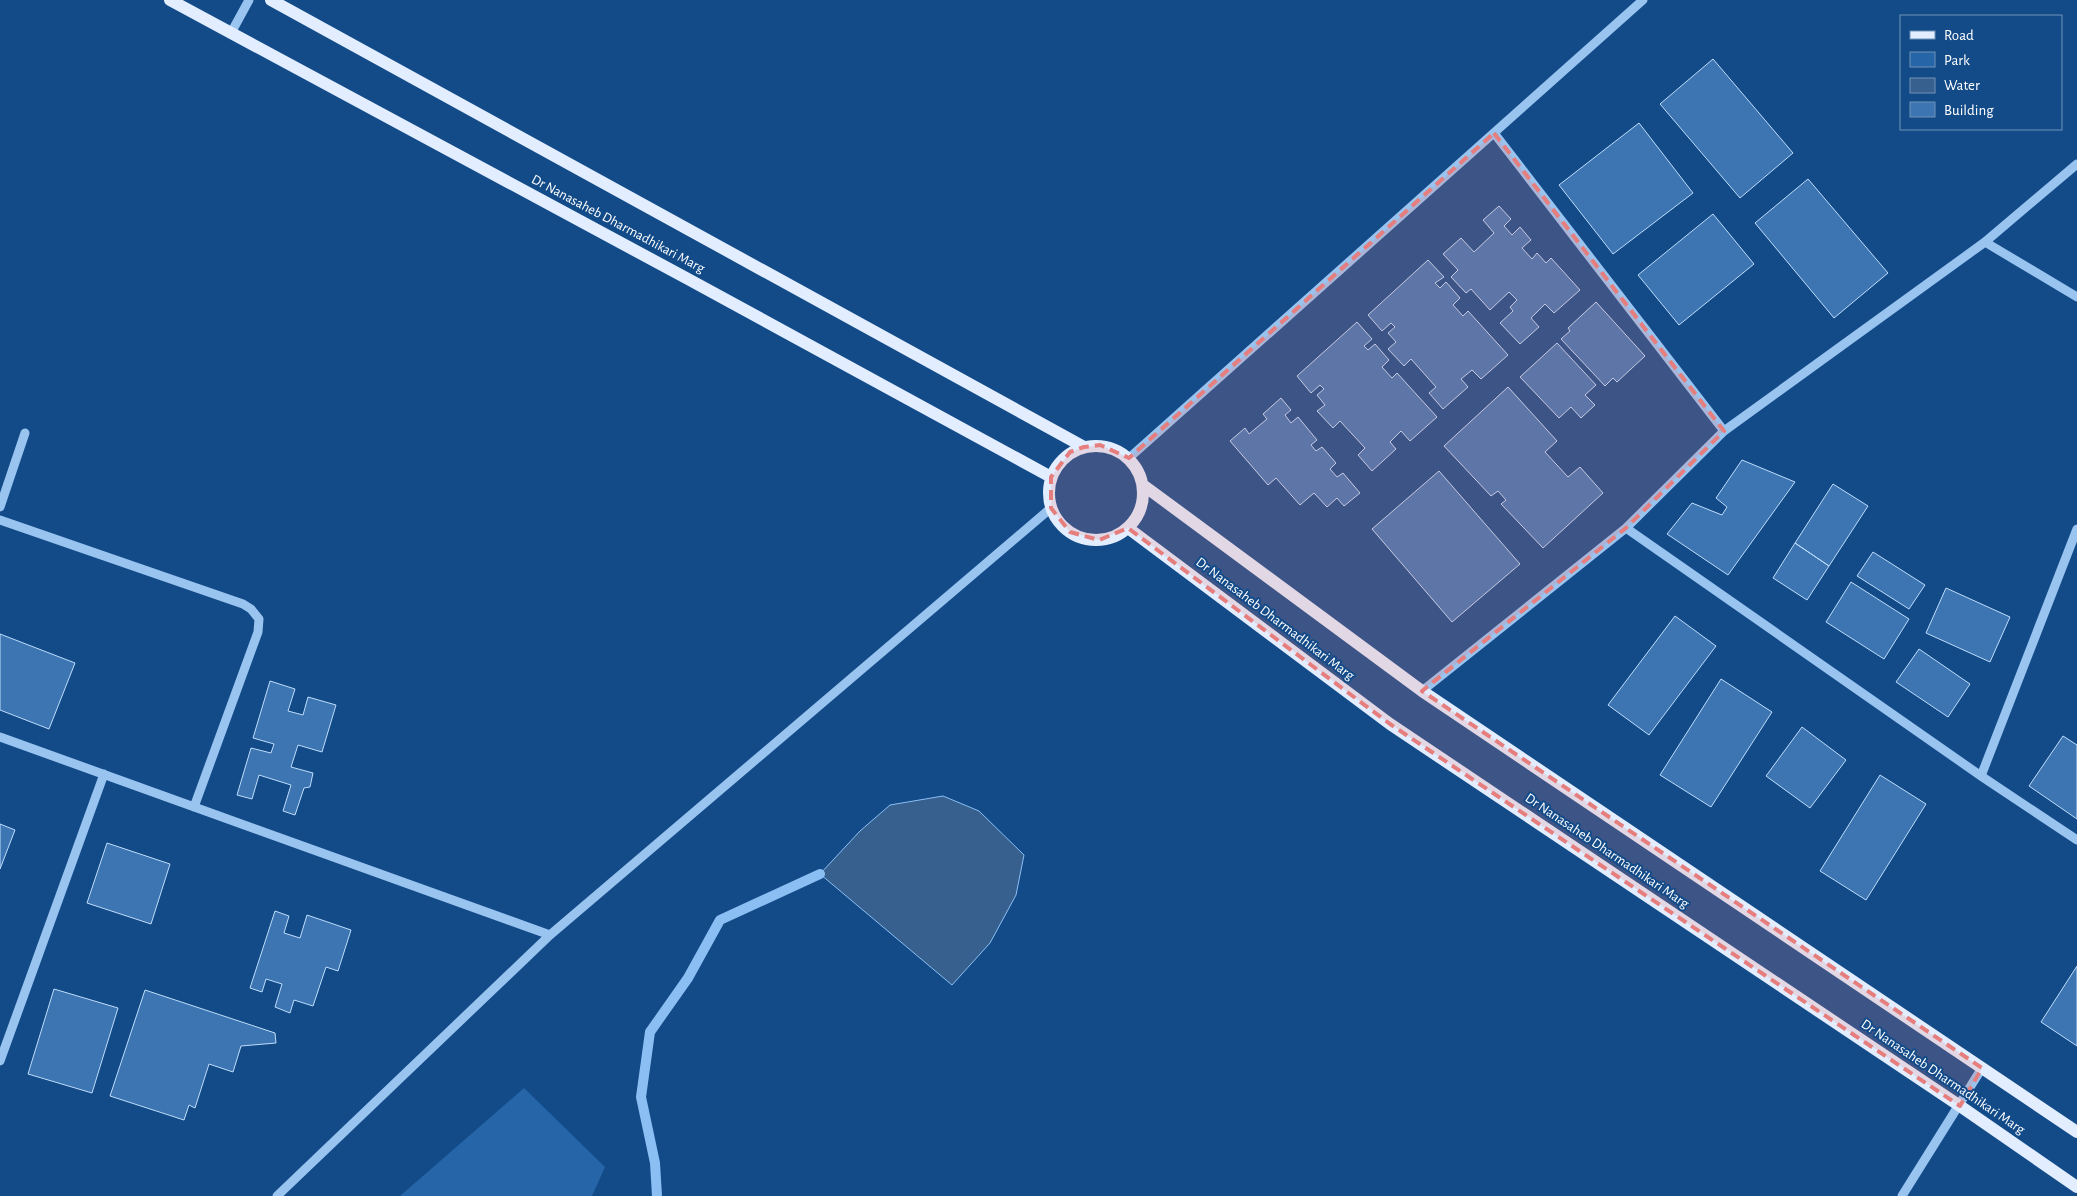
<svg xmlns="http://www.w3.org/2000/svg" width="2077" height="1196" viewBox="0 0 2077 1196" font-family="'Alegreya Sans',sans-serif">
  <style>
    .green { fill: #2565a8 }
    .water { fill: #37608e; stroke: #8bbff3 }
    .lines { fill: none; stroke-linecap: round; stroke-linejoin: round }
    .stream { stroke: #8bbff3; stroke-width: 10 }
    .building { fill: #3c75b2; stroke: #bfddfc }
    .minor { stroke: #99c4f0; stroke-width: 9 }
    .major { stroke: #e2eeff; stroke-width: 12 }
    .marked { fill: #e67e7e; fill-opacity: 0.2; stroke: #e67e7e; stroke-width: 4; stroke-dasharray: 10 6; stroke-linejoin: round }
    .labels { text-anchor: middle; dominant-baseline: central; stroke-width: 4; stroke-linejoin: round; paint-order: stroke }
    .street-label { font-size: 14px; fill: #fff; stroke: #134b89 }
  </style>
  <rect width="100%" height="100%" fill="#134b89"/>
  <path class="green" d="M524,1088l81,79 -13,29h-192z"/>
  <path class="water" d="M943,796l36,15 45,44 -8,40 -26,48 -38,42 -132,-111 40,-43 30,-26z"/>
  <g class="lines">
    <path class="stream" d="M657,1196l-2,-33 -14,-66 9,-65 38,-54 32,-58 100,-46"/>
  </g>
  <path class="building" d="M1713,59l80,94 -53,45 -80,-94z
    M1639,123l54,70 -80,61 -54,-69z
    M1808,179l80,94 -54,45 -79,-95z
    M1499,206l12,13 -7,7 8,9 8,-8 11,13 -9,8 10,11 5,-6 9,10 5,-5 29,32 -26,23 -9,-9 -14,14 8,9 -19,17 -20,-21 13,-12 -3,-4 7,-7 -8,-8 -19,18 -19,-21 -5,4 -15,-16 7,-7 -15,-16 18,-16 13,14 20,-19 -11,-13z
    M1713,214l41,50 -75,61 -41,-50z
    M1428,260l16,17 -9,6 5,5 6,-6 14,16 -7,7 10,11 5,-5 40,44 -27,24 -9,-9 -11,9 7,8 -25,22 -14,-16 7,-6 -25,-28 -7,7 -16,-17 8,-7 -8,-9 7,-6 -4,-4 -9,8 -14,-16z
    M1596,302l49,54 -28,26 -4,-4 -8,8 -44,-47 9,-8 -2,-3z
    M1357,322l15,17 -8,7 4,4 7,-6 14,16 -7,7 10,11 5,-5 40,44 -27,24 -9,-10 -11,11 6,7 -24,22 -14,-16 7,-7 -25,-27 -7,7 -16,-17 8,-6 -8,-10 7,-6 -4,-4 -9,8 -14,-17z
    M1557,343l39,42 -11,10 10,10 -14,13 -10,-11 -12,11 -39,-41z
    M1508,387l49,54 -12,11 23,25 12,-10 23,26 -60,55 -42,-44 5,-4 -8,-9 -7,5 -47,-50z
    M1281,398l10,12 -6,5 6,8 7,-6 19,23 -6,5 5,6 6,-4 14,16 -6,6 7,8 6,-4 17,20 -16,13 -7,-8 -10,9 -13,-14 -14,12 -24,-27 -8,7 -38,-44 15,-13 4,6 18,-15 -4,-5z
    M1742,460l53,22 -67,93 -61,-41 25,-31 30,12 5,-8 -11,-9z
    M1439,471l81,93 -68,58 -80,-93z
    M1833,484l35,22 -39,60 -34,-23z
    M1795,543l34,23 -22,34 -34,-22z
    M1873,552l52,33 -16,24 -52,-33z
    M1851,582l58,37 -25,40 -58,-37z
    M1946,588l64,29 -20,45 -64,-29z
    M1675,616l41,30 -67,89 -41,-30z
    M0,634l75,29 -26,66 -49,-19z
    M1919,649l51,35 -22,33 -52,-35z
    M1721,679l51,33 -61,95 -51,-32z
    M270,681l25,8 -7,22 15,4 5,-18 28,8 -14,47 -24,-7 -7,22 22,6 -3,14 -6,1 -9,27 -12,-4 8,-26 -32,-10 -7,24 -15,-4 14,-47 20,5 3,-9 -21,-6z
    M1802,727l44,33 -36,48 -44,-32z
    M2063,736l14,9v74l-48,-33z
    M1880,775l46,29 -60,96 -46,-29z
    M0,824l15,6 -15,39z
    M107,843l63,21 -19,60 -64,-21z
    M275,911l14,5 -5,17 16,5 7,-23 44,15 -13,41 -12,-4 -13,39 -19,-6 -4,13 -15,-6 7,-23 -16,-5 -4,13 -12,-4z
    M2077,966v80l-36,-24z
    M54,989l64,19 -26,85 -64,-19z
    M145,990l130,43 1,10 -35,3 -8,26 -24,-8 -14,44 -6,-3 -5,15 -74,-24z"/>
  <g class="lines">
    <path class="minor" d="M231,33l18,-33
      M1494,133l230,298
      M1985,242l92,55
      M1129,458l514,-458
      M0,507l25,-74
      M0,520l243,84 8,5 8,10 -1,13 -64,175
      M1626,528l355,248 96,64
      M1422,691l204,-163 98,-97 261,-189 92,-78
      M0,737l550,198
      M1981,776l96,-247
      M0,1061l104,-287
      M277,1196l273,-261 501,-427
      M1902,1196l80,-128"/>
    <path class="major" d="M170,0l518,279 363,198
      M271,0l813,447
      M1049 493a47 47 0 1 1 94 0a47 47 0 1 1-94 0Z
      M1143,485l279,206 655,441
      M1128,528l262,196 570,382 117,81"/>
  </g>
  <path class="marked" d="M1494,133l230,298 -98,97 -204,163 560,377 -22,38 -570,-382 -262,-196 -29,12 -29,-8 -19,-24v-31l19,-25 14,-5 16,-2 29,13z"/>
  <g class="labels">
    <g class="street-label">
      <text transform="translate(618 224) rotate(28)">Dr Nanasaheb Dharmadhikari Marg</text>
      <text transform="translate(1275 619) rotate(37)">Dr Nanasaheb Dharmadhikari Marg</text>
      <text transform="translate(1607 851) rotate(34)">Dr Nanasaheb Dharmadhikari Marg</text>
      <text transform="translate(1943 1077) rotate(34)">Dr Nanasaheb Dharmadhikari Marg</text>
    </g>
  </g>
  <rect x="1900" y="15" width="162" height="115" fill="#134b89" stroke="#7193b8"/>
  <rect x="1910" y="31" width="25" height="8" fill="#e2eeff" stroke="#7193b8"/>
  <text x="1944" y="40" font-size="15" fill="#ffffff">Road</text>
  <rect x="1910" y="52" width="25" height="15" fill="#2565a8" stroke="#7193b8"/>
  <text x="1944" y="65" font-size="15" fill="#ffffff">Park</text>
  <rect x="1910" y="78" width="25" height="15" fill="#37608e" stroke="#7193b8"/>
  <text x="1944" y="90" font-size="15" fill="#ffffff">Water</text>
  <rect x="1910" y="102" width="25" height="15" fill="#3c75b2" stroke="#7193b8"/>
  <text x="1944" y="115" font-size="15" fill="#ffffff">Building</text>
</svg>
